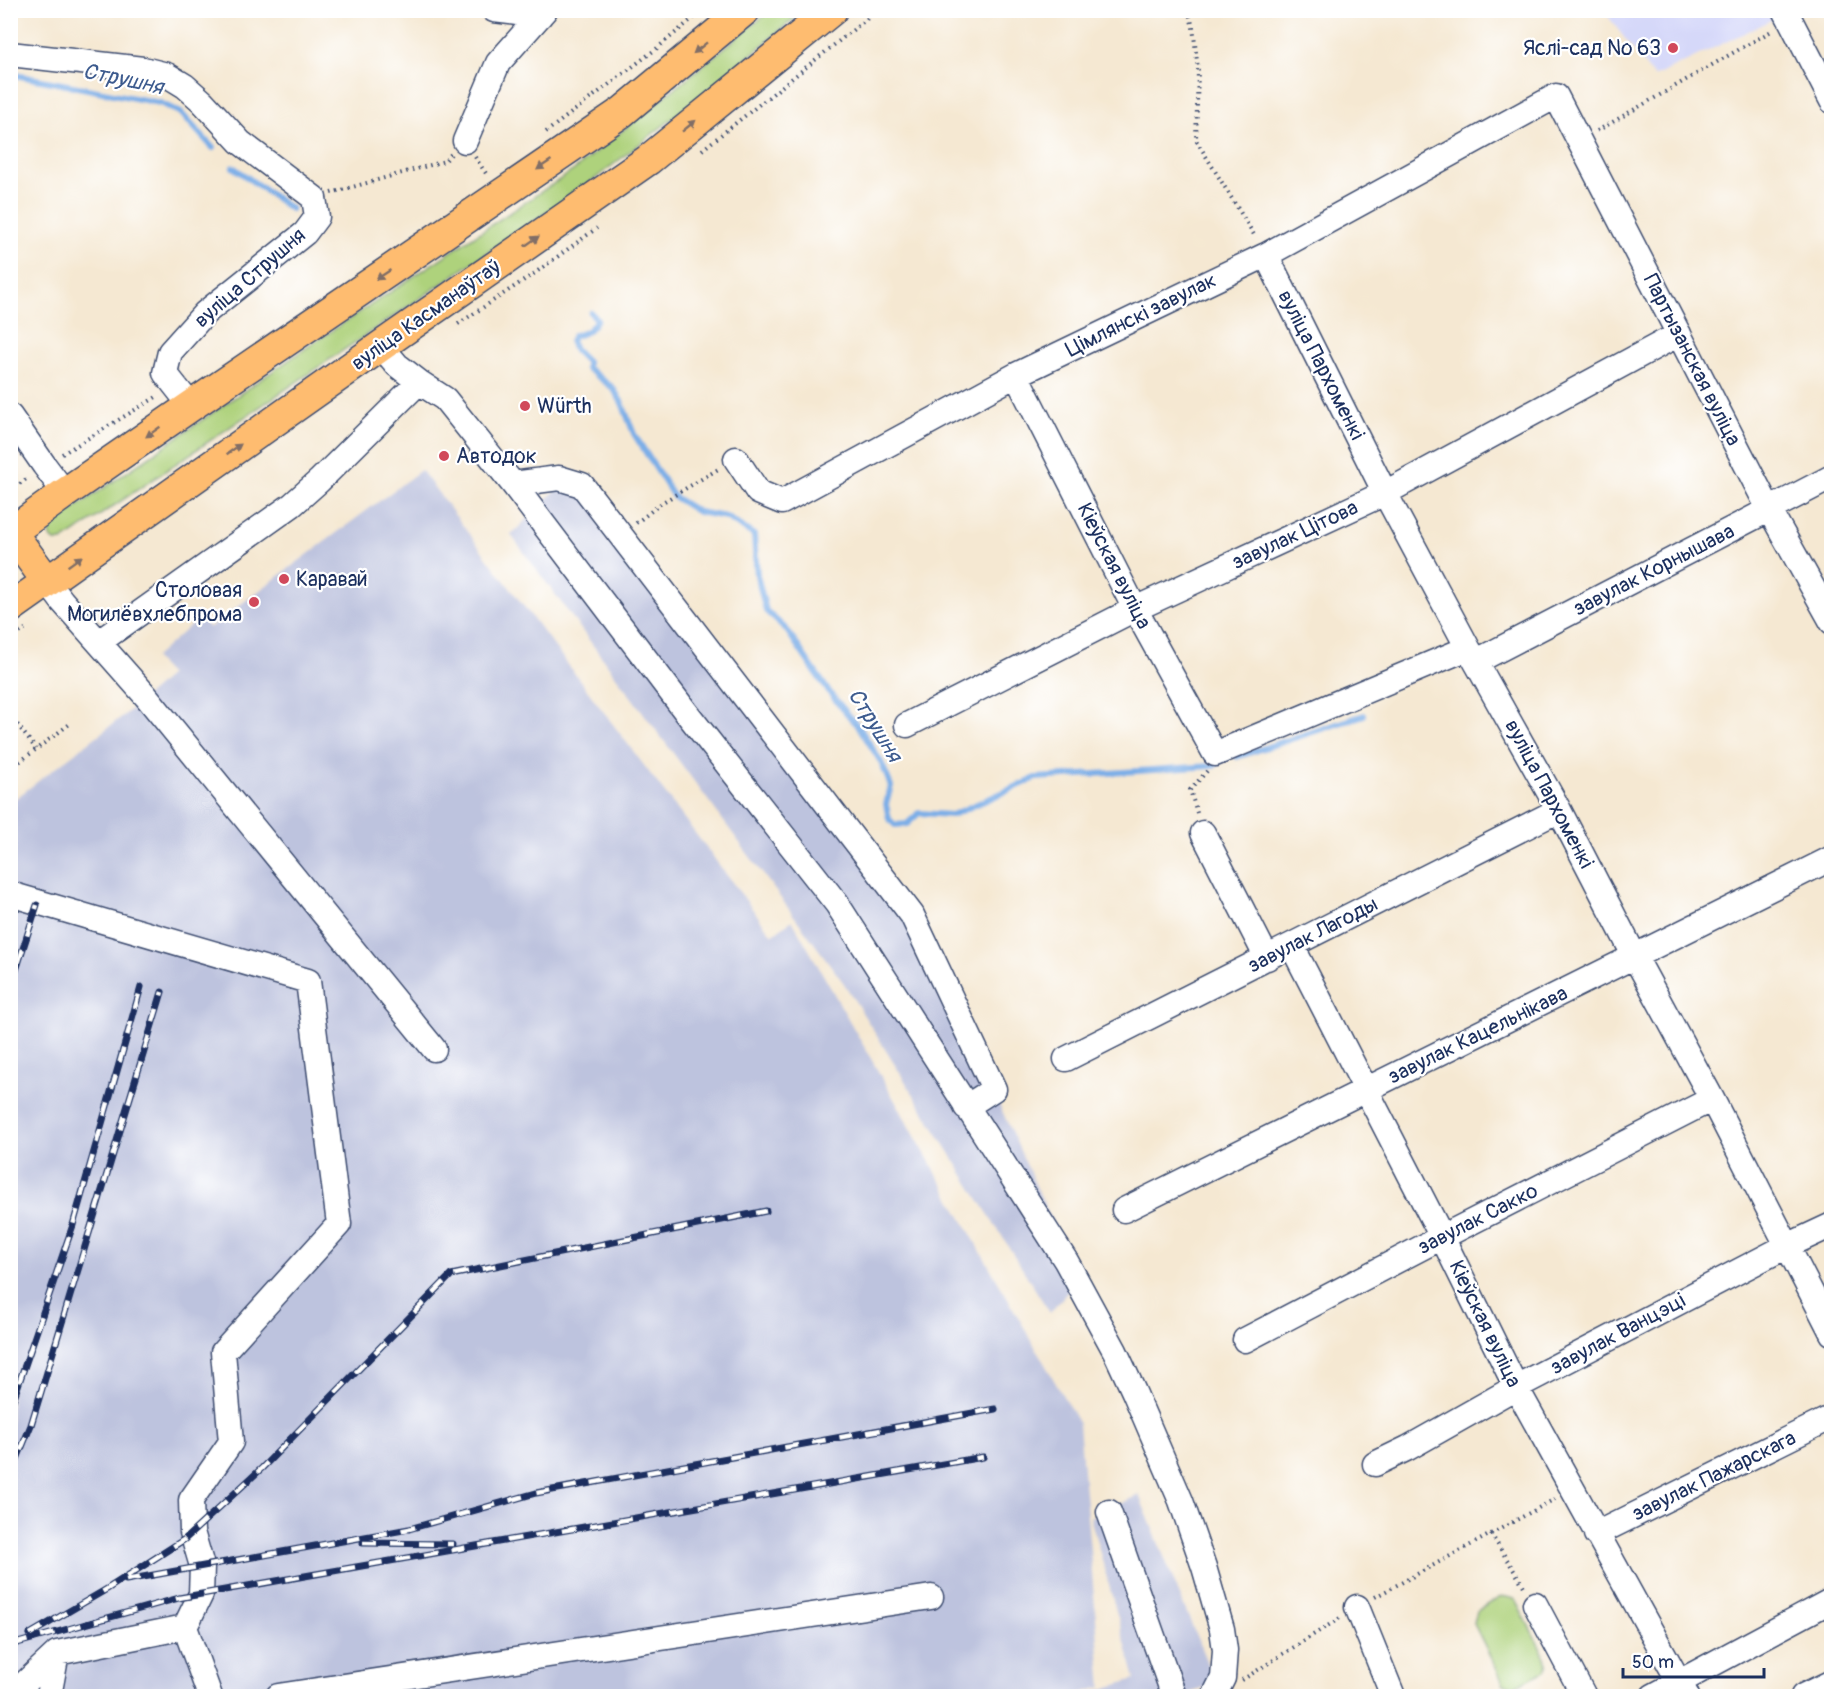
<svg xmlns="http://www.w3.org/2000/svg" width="1842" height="1707" viewBox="0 0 1842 1707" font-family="Pangolin,sans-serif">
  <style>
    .built { fill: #d5d8f9 }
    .industrial { fill: #bdc3de }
    .green { fill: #aed27b; stroke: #64806c; stroke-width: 1.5 }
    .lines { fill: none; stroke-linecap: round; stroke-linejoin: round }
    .stream { stroke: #7baee7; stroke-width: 6 }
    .minor-casing { stroke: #3c4b6f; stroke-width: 27 }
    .major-casing { stroke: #3c4b6f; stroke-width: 33 }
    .path { stroke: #3c4b6f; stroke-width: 4; stroke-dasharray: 1.5 4.5; stroke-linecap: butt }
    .minor { stroke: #fff; stroke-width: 24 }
    .major { stroke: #febc70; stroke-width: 30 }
    .rail-casing { stroke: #1b2f5e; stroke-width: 7 }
    .rail { stroke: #fff; stroke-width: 4.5; stroke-dasharray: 14; stroke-linecap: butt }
    .oneway { fill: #816e66 }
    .poi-dot { fill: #d1495b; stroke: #fff; stroke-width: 2 }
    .labels { text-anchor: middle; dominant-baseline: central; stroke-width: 4.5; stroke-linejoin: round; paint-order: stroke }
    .poi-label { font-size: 21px; fill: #1b2f5e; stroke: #fff; text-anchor: start }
    .street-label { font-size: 21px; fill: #1b2f5e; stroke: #fff }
    .water-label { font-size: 22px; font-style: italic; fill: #3d5b8e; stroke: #fff }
  </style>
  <rect width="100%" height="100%" fill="#fff"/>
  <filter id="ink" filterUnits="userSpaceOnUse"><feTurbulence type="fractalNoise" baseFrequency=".0167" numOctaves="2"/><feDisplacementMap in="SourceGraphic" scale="12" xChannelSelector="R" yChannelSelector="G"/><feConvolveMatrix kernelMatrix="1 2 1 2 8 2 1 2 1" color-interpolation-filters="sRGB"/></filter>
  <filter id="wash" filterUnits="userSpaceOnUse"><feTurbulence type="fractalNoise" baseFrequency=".008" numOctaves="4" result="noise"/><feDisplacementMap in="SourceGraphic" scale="24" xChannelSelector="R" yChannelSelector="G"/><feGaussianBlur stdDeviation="1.35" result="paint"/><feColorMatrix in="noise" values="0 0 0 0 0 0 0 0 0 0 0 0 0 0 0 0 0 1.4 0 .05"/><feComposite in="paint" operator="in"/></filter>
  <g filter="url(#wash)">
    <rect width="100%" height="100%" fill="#f5e8d2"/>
    <path class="built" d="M1604,11h165l4,8 -119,58z"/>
    <path class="industrial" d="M421,470l351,465 20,-15 287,504 23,263 -30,9h-1061v-894l116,-89 43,-38 -16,-17 46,-41 9,11z
      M571,475l349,454 158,350 -28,34 -207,-331 -332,-447z
      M1139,1495l77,190 -38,11h-97l54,-17 -45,-162z"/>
    <path class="green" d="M770,11h33l-103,86 -113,88 -525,356h-7l-5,-4 -1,-6 3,-7 260,-180 262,-174z
      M1502,1596l13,3 33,64 -3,8 -30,15 -11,-2 -30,-60 3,-13z"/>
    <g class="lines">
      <path class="stream" d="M10,74l150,29 21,10 32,35
        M233,167l58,42
        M591,313l6,6c-6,10 -12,16 -23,16l-3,6 4,9 12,12v6l26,20 9,15 12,31 40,63 24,15 28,5 28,18 3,40 9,36 20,18 43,63 32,38 20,32 10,24 -5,18 3,15 6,6 12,-1 12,-11 33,2 84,-37 175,-12 7,-3
        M1237,757l127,-42"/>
    </g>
  </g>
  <g filter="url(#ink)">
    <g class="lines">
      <g class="minor-casing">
        <path id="minor" d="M494,10l46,6
          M1785,10l47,91
          M10,54l133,15 24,6 18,11 17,15 38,41 74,56 3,19 -12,16 -100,80 -35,39 -5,21 26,33
          M465,141l33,-78 47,-53
          M1266,255l119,238 83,155 91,162 76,147 77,142 120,234
          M381,346l16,19 22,17 26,17 68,85 173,228 151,192 229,357 49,90 19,41 47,109 23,66 18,62 3,21 -2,28 -9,18
          M1016,375l119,234 80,145 253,-106
          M10,416l34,49 21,28
          M736,459l22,33 24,10 234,-127 250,-120 290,-159 214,415 62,111
          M513,484l46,-6 23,7 330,430 82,174 -28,18
          M47,581l15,20 84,95 288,353
          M99,642l193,-137 27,-24 100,-99
          M1477,661l355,-184
          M907,725l228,-116 250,-116 294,-159
          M1203,833l64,125
          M10,894l298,87 31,243 -116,128 8,90 -40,58 1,32 10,34 -1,28 -16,33 -128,26 -46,43
          M1292,946l150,291 74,150 171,309
          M1066,1059l493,-249
          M1124,1210l708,-352
          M1245,1340l197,-103 270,-138
          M1375,1464l33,-16 108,-61 271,-141 45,-21
          M1109,1512l65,184
          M1596,1534l236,-117
          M1535,1604l49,92
          M1357,1607l36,89
          M185,1627l25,69
          M49,1696l8,-43
          M278,1696l653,-99
          M1653,1696l179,-96
          M1803,1696l29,-14"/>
      </g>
      <g class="major-casing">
        <path id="major" d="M11,532l36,49
          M10,533l55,-40 126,-87 431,-294 123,-102
          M10,608l371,-262 267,-186 184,-150"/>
      </g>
      <path class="path" d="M1188,10l5,17 5,42 -2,71 60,98
        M1597,131l176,-101
        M546,132l110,-83 47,-39
        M702,150l176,-140
        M475,157l12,18
        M331,193l114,-32 6,-7
        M458,324l77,-51 62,-45
        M62,454l96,-58
        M10,491l19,-14
        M636,523l27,-21 57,-34
        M10,640l15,-11
        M10,715l26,34
        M10,769l61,-46
        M1197,813l-7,-23 17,-19
        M1491,1534l34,54
        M1375,1597l180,-98
        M1242,1680l98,-62"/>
      <use href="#minor" class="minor"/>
      <use href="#major" class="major"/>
      <g class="rail-casing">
        <path id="rail" d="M10,989l27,-84
          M10,1409l63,-184 68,-238
          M10,1476l21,-51 131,-433
          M363,1543l90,1
          M126,1580l283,-51 127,-36 459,-84
          M30,1634l77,-45 78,-50 77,-71 189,-193 315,-64
          M14,1644l165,-46 804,-141"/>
      </g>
      <use href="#rail" class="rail"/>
    </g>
    <defs><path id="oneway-solid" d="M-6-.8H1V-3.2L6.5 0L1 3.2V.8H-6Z" transform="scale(1.5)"/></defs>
    <g class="oneway">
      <use href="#oneway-solid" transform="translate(700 48) rotate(141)"/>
      <use href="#oneway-solid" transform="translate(689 126) rotate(-39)"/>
      <use href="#oneway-solid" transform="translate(544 165) rotate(146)"/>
      <use href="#oneway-solid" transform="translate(532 241) rotate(-35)"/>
      <use href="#oneway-solid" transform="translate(383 275) rotate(146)"/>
      <use href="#oneway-solid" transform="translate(153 432) rotate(145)"/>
      <use href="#oneway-solid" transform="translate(234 449) rotate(-35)"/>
      <use href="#oneway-solid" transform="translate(75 561) rotate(-35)"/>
    </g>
  </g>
  <g class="poi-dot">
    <circle cx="1673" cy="48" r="6"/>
    <circle cx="525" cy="406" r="6"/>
    <circle cx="444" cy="456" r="6"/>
    <circle cx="284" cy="579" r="6"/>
    <circle cx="254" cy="602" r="6"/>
  </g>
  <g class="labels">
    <g class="poi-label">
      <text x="1661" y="48" text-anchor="end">Яслі-сад № 63</text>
      <text x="537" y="406">Würth</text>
      <text x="456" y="456">Автодок</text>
      <text x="296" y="579">Каравай</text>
      <text x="242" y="590" text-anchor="end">Столовая<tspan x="242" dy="24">Могилёвхлебпрома</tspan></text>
    </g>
    <g class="street-label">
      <text transform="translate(250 278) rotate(-41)">вуліца Струшня</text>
      <text transform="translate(426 315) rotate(-35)">вуліца Касманаўтаў</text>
      <text transform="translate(1141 315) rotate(-26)">Цімлянскі завулак</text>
      <text transform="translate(1692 360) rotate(63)">Партызанская вуліца</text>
      <text transform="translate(1321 365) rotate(63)">вуліца Пархоменкі</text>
      <text transform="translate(1295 535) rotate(-25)">завулак Цітова</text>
      <text transform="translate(1114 566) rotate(63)">Кіеўская вуліца</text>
      <text transform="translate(1654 570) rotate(-27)">завулак Корнышава</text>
      <text transform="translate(1549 794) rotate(62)">вуліца Пархоменкі</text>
      <text transform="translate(1313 935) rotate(-27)">завулак Лагоды</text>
      <text transform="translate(1478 1035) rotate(-26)">завулак Кацельнікава</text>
      <text transform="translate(1478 1219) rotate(-27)">завулак Сакко</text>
      <text transform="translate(1485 1324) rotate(64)">Кіеўская вуліца</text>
      <text transform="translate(1618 1334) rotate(-28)">завулак Ванцэці</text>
      <text transform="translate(1714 1476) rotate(-26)">завулак Пажарскага</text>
    </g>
    <g class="water-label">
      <text transform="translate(123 79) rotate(12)">Струшня</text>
      <text transform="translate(875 725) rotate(58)">Струшня</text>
    </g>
  </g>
  <rect width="1842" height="1707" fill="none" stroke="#fff" stroke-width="36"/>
  <path d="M1623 1668v9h141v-9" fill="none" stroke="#1b2f5e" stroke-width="3"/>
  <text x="1632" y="1668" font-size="18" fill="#1b2f5e" stroke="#ffffff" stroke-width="4.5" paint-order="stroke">50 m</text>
</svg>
